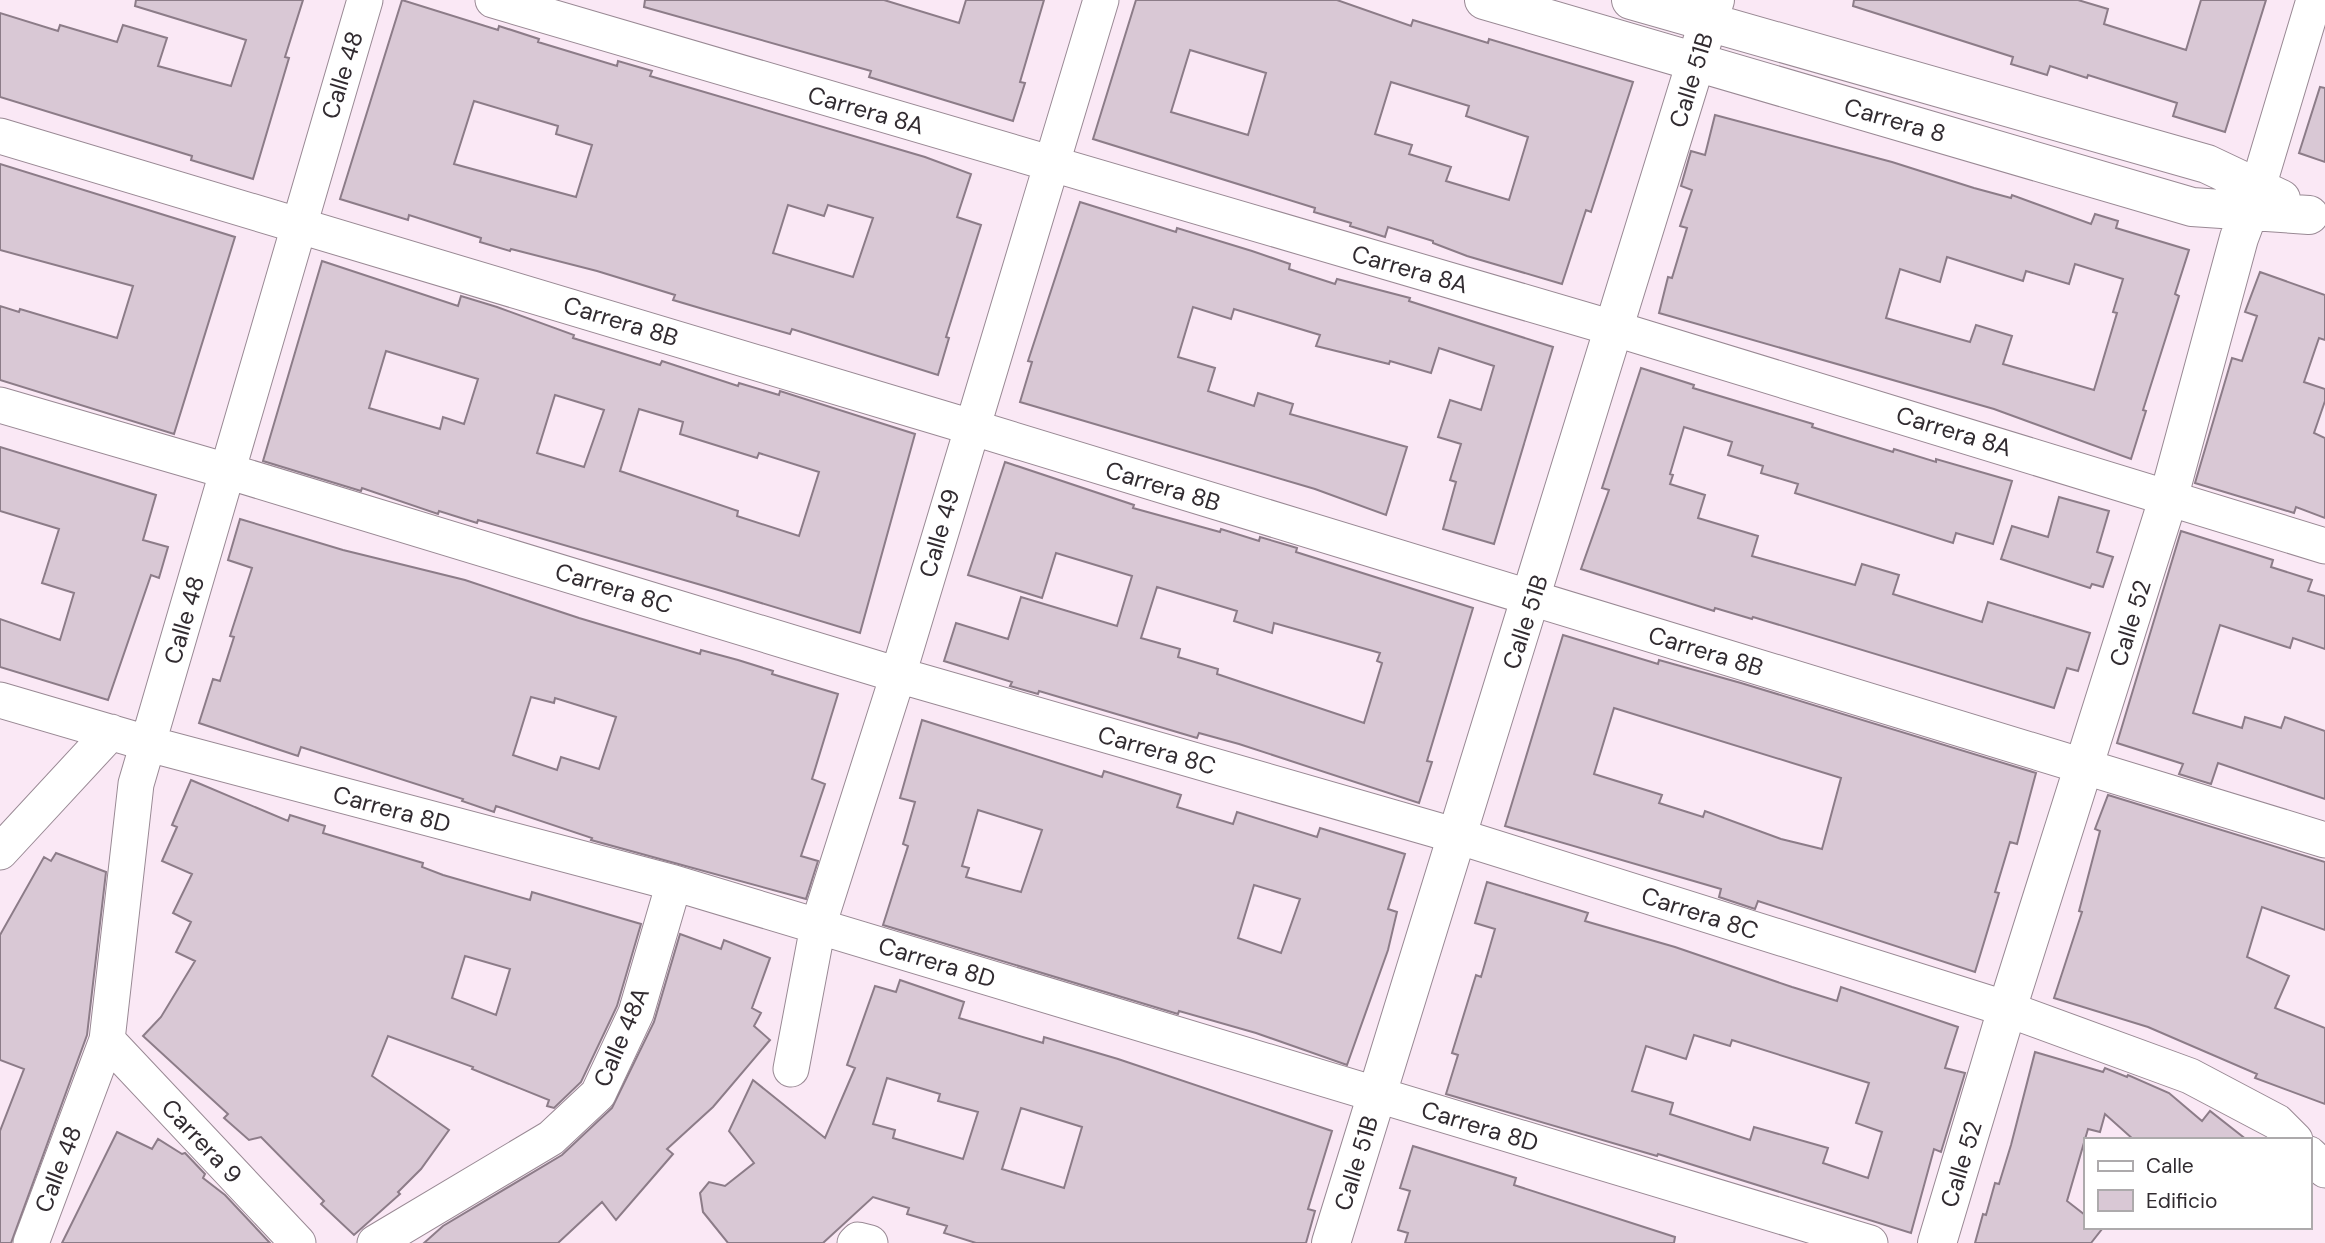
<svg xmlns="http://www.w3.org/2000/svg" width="2325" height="1243" viewBox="0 0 2325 1243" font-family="'DM Sans',sans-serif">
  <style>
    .building { fill: #d9c8d5; stroke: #8c7c88; stroke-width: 2; fill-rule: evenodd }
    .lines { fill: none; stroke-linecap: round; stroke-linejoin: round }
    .minor-casing { stroke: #998994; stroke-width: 37 }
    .tertiary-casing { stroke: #998994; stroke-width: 40 }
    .minor { stroke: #fff; stroke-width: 35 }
    .tertiary { stroke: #fff; stroke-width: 38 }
    .labels { text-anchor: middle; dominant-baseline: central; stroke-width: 5; stroke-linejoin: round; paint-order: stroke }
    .street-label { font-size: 24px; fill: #312b30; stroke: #fff }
  </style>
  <rect width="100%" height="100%" fill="#fae8f5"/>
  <path class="building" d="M136,0h167l-18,57 4,1 -36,121 -62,-19 1,-4 -192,-59v-84l58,18 2,-6 57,17 6,-17 44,13 -9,28 73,20 15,-46 -111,-34z
    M402,0l96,30 1,-4 40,13 -1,3 79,24 1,-5 34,10 -2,5 275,81 46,17 -14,43 24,8 -35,112 3,1 -11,37 -146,-46 -2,5 -80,-23 -37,-11 2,-5 -78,-24 -86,-22 -1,2 -30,-9 1,-4 -72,-23 -1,5 -68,-21zM474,101l84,25 -2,8 36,11 -16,52 -122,-33zM788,205l36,11 4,-11 45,13 -20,59 -80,-24z
    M645,0h239l75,23 7,-23h78l-24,82 5,1 -12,38 -144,-44 2,-6 -227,-64z
    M1136,0h201l74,26 2,-6 75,23 1,-4 144,43 -42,130 -5,-2 -24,74 -95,-28 -34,-13v-2l-45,-14 -3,10 -35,-11 1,-3 -37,-11 1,-4 -222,-69zM1190,50l76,23 -18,62 -77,-23zM1391,82l78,24 -3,10 62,21 -19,63 -63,-19 5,-14 -42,-13 3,-9 -37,-11z
    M1854,0h224l30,9 -4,15 82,26 15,-50h65l-41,132 -52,-16 4,-13 -89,-28 -1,3 -37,-12 -3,9 -36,-11 2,-7 -160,-51z
    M2320,87l5,1v74l-26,-9z
    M1715,115l177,47 82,26 37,10 1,-3 79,29 4,-10 23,7 -2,7 73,22 -14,44 4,2 -36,114 3,1 -15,48 -137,-50 -335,-96 9,-36 4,1 15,-50 -7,-2 12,-36 -11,-4 10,-35 14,4zM1947,257l76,24 3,-10 43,13 6,-20 48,15 -10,33 4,1 -23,77 -91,-26 9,-28 -36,-11 -6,17 -84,-24 14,-49 40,13z
    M0,164l235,73 -61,197 -174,-54v-74l19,6 1,-3 97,29 16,-52 -133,-36z
    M1080,202l96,30 1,-4 75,23 38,13 -1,5 46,15 2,-5 73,19 -1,3 144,46 -59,197 -51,-15 13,-47 -6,-2 11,-36 -23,-7 12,-37 31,10 13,-44 -55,-18 -8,25 -41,-12 -1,3 -73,-18 4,-11 -86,-26 -3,10 -38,-12 -15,50 37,11 -7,23 46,15 4,-13 35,11 -3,10 117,33 -21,68 -71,-26 -295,-87 12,-40 -4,-1z
    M322,261l136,45 3,-10 36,11 77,28 -1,3 87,27 2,-4 76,25 1,-3 40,12 1,-4 135,43 -55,199 -145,-44 -237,-69 -1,3 -38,-12 -1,3 -76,-26 -1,3 -98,-30zM386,351l92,28 -14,45 -21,-7 -3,12 -71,-21zM555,395l49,15 -20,57 -47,-14zM639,409l44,13 -3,12 77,24 2,-5 60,19 -20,64 -62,-20 1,-5 -118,-40z
    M2260,272l65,23v45l-6,-2 -15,44 21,7v12l-11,32 11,5v80l-29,-11 -2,6 -99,-30 37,-125 10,3 15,-45 -12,-4z
    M1641,368l53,17 -1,3 120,36 -1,3 81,25 1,-3 42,13v-3l76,22 -19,63 -37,-11 -3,10 -158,-50 3,-9 -37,-11 2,-7 -35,-11 4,-13 -48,-15 -14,47 3,1 -3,9 35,11 -7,23 60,18 -6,20 103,29 7,-21 37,11 -6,19 89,28 6,-20 102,31 -12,38 -11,-3 -13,40 -301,-91 -1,2 -37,-11 -1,3 -133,-42 28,-79 -7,-2z
    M0,447l156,48 -13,45 25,7 -9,31 -8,-3 -43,125 -108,-33v-48l60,21 14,-47 -32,-10 17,-54 -59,-18z
    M1005,462l129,43 -1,3 87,24 1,-3 38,12 1,-4 37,11 -1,4 177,56 -46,153 5,1 -13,41 -180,-59 -40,-11 -2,5 -158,-47 -1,3 -28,-8 2,-4 -68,-21 12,-38 52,16 13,-42 96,29 15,-50 -76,-23 -14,45 -74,-23zM1157,587l80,24 -3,10 38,12 2,-10 106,30 -3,8 5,2 -18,60 -147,-49 1,-5 -40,-12 2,-8 -39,-11z
    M2059,497l50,14 -12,41 16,5 -10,30 -11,-3 -2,4 -89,-29 11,-33 36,11z
    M240,519l103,31 122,30 114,38 121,36 1,-4 37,10 35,11 -1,3 66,20 -26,85 13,5 -24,72 17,5 -12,38 -215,-59 1,-2 -96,-32 -2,6 -32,-11 1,-2 -162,-52 -3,9 -99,-33 14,-44 7,2 14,-44 -4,-1 22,-68 -24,-8zM531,697l23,6 1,-5 61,19 -17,52 -38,-12 -4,13 -44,-15z
    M2181,531l92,29 -2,7 41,13 -4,11 17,5v53l-32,-11 -3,10 -70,-23 -27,88 49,15 3,-11 36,11 4,-11 40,14v68l-107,-36 -7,21 -32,-10 4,-10 -66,-21z
    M1563,635l95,29 1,-4 82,23 295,90 -19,71 -7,-2 -15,50 4,1 -24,79 -217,-71 -3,8 -36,-12 2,-8 -216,-63zM1614,708l227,70 -19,71 -41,-10 -76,-28 -2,6 -44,-14 3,-8 -68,-21z
    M922,720l180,57 2,-6 77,24 -4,12 56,17 4,-12 80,25 3,-9 85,26 -17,55 9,3 -9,38 -41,115 -91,-32 -77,-22 -1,3 -295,-89 25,-79 -5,-2 12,-42 -15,-4zM978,810l64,20 -21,62 -55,-15 3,-9 -7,-2zM1254,885l46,14 -19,54 -43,-15z
    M191,780l97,41 2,-6 35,11 -2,7 100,30 -1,4 21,8 87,25 2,-8 109,32 -24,82 -36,76 -27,26 -7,-2 2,-6 -77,-31 1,-2 -85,-31 -16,40 77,54 -28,39 -23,23 2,2 -46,41 -33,-31 3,-3 -63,-64 -12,3 -25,-22 4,-4 -85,-78 18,-19 34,-56 -19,-9 15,-30 -18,-9 19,-39 -30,-13 15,-34 -5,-2zM465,956l45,13 -14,46 -44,-17z
    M2108,795l217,67v68l-63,-23 -15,50 42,19 -14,32 50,20v76l-70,-26 2,-4 -109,-47 -94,-29 28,-86 -3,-1 21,-80 -5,-2z
    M56,853l50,19 -19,163 -76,208h-11v-112l24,-62 -24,-9v-125l44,-78 7,4z
    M1487,882l101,31 -3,8 90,26 117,40 45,14 4,-14 117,40 -13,41 20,5 -24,79 -7,-3 -23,84 -253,-79 -1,2 -211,-62 12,-39 -6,-2 24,-78 5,2 14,-48 -20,-6zM1694,1035l36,11 2,-6 137,43 -13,40 26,9 -14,46 -45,-15 5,-15 -74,-21 -4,13 -80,-26 3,-11 -41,-12 14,-45 40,13z
    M680,934l41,15 3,-9 46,18 -18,50 9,5 -7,13 16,14 -57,67 -46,42 6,5 -57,66 -14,-18 -44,41h-134l19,-17 119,-71 50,-47 42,-86z
    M900,980l64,22 -5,16 84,25 1,-6 74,22 214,72 -24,78 7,2 -9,32h-330l-32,-10 3,-7 -40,-12 2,-6 -36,-11 -50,46h-95l-25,-31 -3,-19 9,-11 16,4 29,-23 -25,-32 24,-51 72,58 30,-70 -8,-3 28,-79 21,6zM887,1078l53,16 -2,7 40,11 -15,47 -70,-21 2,-8 -22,-6zM1021,1108l61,19 -18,61 -62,-19z
    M2035,1052l68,20 2,-4 22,9 1,-2 41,18 33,28 8,-10 37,29h-113l-29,-26 -5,18 -12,-3 -21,72 18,14v12l17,2 -11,14h-116l8,-29 3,1 9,-32 4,1 12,-39z
    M117,1132l35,17 6,-10 24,15 3,-1 20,21 -2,4 22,17 45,48h-208z
    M1413,1146l103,32 -2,7 161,52 -1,6h-269l3,-10 -10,-3 12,-39 -10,-3z"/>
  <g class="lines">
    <g class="minor-casing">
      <path id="minor" d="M493,0l1123,329 709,217
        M0,136l971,291 1354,413
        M2258,187l56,-187
        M0,405l227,66 671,204 559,161 550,173 183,67 87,46 18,18
        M0,700l164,48 510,135 1196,360
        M0,852l111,-120
        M107,1040l191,203
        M791,1069l27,-143 80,-251 203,-675
        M2309,1154l16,16
        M31,1243l76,-203 29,-256 229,-784
        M375,1243l176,-105 47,-44 38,-81 38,-130
        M855,1243l3,-3 12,3"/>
    </g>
    <g class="tertiary-casing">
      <path id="tertiary" d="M1484,0l708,207 117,8
        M1631,0l576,164 74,35
        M1331,1243l384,-1243
        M1937,1243l70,-234 162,-513 70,-258 19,-51"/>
    </g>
    <use href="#minor" class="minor"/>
    <use href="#tertiary" class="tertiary"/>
  </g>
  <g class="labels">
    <g class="street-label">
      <text transform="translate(342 75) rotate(-73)">Calle 48</text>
      <text transform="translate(1691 80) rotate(-73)">Calle 51B</text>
      <text transform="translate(866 110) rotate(16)">Carrera 8A</text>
      <text transform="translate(1895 120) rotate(16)">Carrera 8</text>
      <text transform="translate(1410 269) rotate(16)">Carrera 8A</text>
      <text transform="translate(621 321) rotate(17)">Carrera 8B</text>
      <text transform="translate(1954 431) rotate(17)">Carrera 8A</text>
      <text transform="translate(1163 486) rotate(17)">Carrera 8B</text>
      <text transform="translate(939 533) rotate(-74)">Calle 49</text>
      <text transform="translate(614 588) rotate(17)">Carrera 8C</text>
      <text transform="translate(184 620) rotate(-74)">Calle 48</text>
      <text transform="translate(1525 622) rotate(-72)">Calle 51B</text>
      <text transform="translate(2130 623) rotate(-73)">Calle 52</text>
      <text transform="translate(1706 651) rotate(17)">Carrera 8B</text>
      <text transform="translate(1157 750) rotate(16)">Carrera 8C</text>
      <text transform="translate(392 809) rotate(15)">Carrera 8D</text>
      <text transform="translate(1700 913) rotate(18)">Carrera 8C</text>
      <text transform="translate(937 962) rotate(17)">Carrera 8D</text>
      <text transform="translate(621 1037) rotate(-67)">Calle 48A</text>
      <text transform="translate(1480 1126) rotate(17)">Carrera 8D</text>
      <text transform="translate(202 1141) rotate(47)">Carrera 9</text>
      <text transform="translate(1356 1163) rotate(-73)">Calle 51B</text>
      <text transform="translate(1961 1164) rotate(-73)">Calle 52</text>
      <text transform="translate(58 1169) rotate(-69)">Calle 48</text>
    </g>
  </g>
  <rect x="2084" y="1138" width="228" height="91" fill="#ffffff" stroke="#adaaac" stroke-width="2"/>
  <rect x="2098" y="1161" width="35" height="10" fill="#ffffff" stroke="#adaaac" stroke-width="2"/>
  <text x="2146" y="1173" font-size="21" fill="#312b30">Calle</text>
  <rect x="2098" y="1190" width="35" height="21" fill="#d9c8d5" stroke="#adaaac" stroke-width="2"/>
  <text x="2146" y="1208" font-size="21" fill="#312b30">Edificio</text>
</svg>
